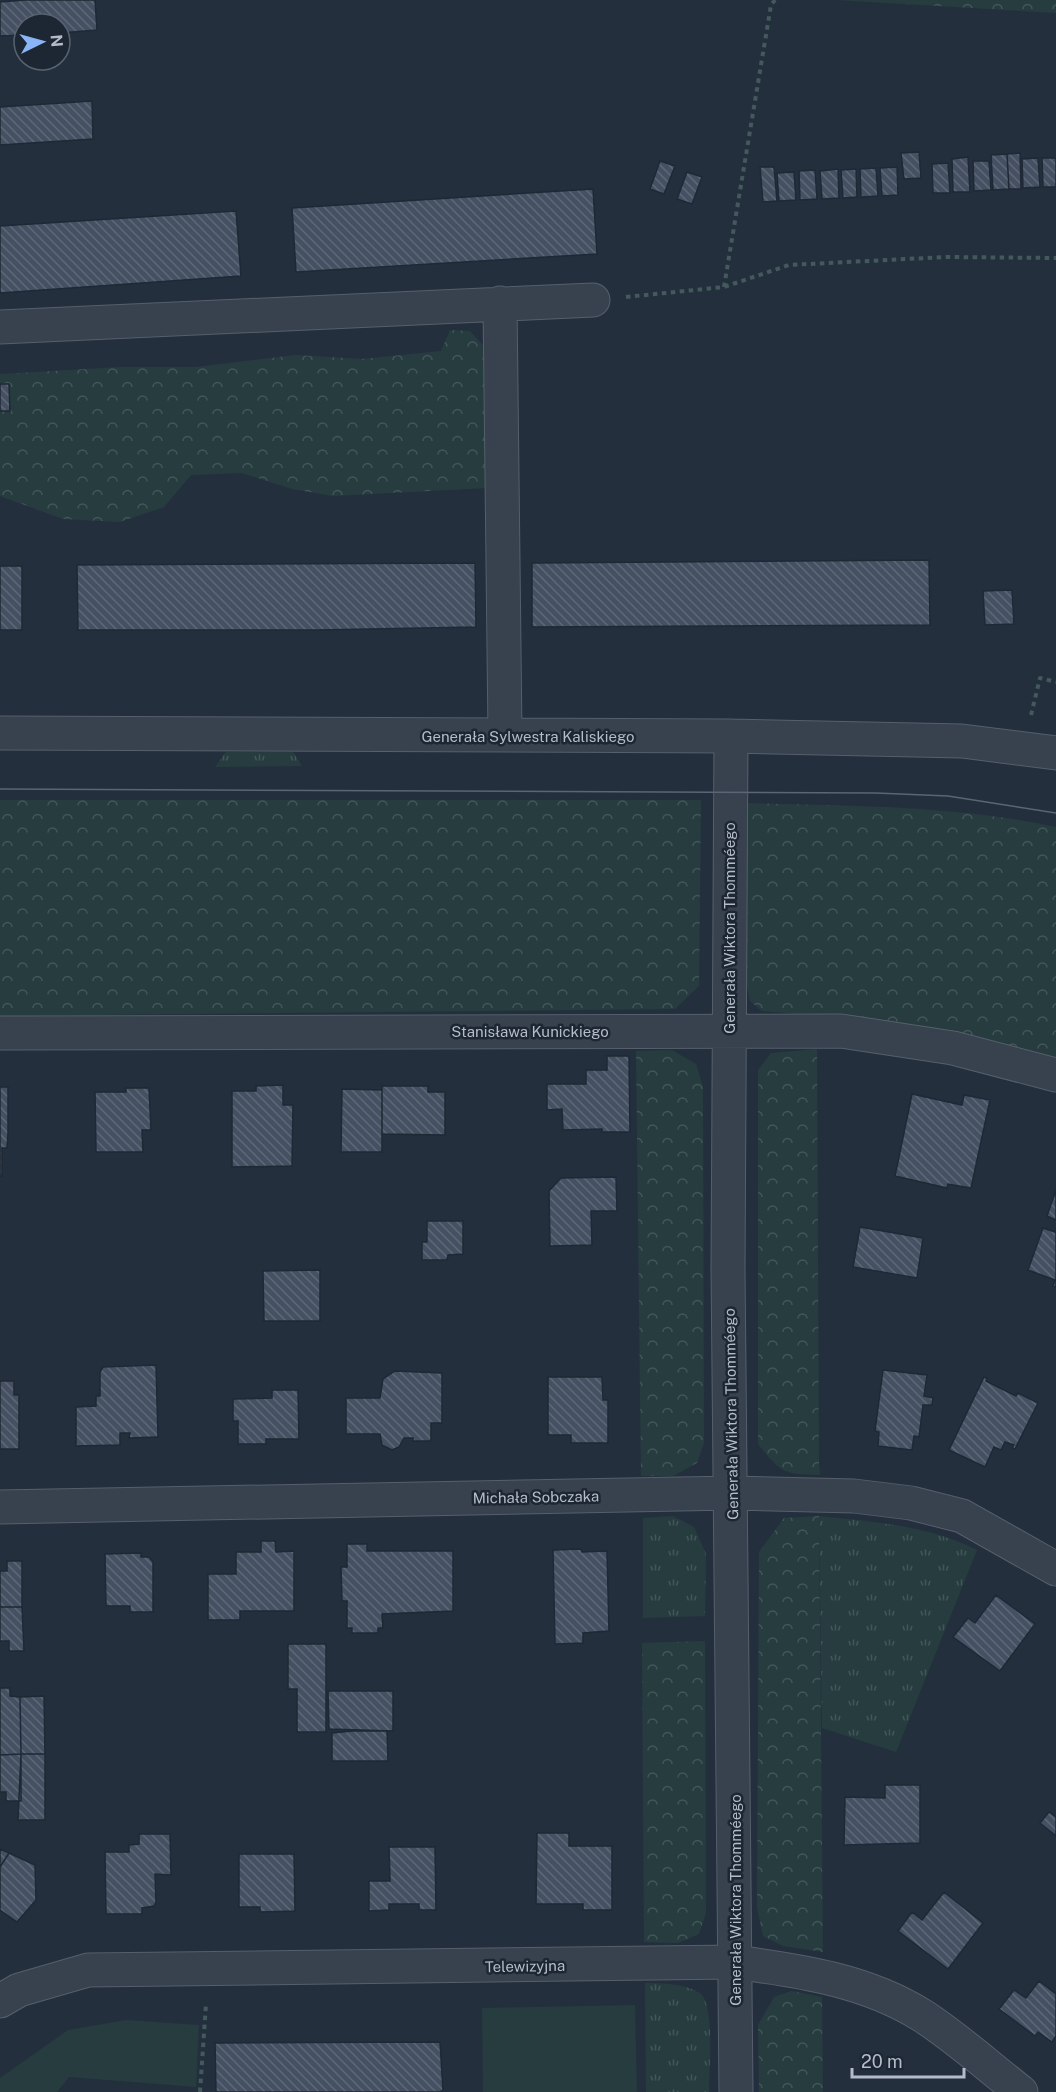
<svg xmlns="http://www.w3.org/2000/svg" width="1056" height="2092" viewBox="0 0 1056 2092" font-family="'Public Sans',sans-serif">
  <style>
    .grass { fill: url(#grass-tufts) }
    .forest { fill: url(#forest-crowns) }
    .park { fill: #263c3f }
    .building { fill: url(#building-back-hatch); stroke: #1f2835; stroke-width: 1.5 }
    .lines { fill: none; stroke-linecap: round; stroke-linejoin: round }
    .minor-casing { stroke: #565f6c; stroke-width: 35 }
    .path { stroke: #44595c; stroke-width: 4; stroke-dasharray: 4.5 4.5; stroke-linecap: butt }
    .minor { stroke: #38414e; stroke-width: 33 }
    .tram { stroke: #5a6575; stroke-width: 1.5 }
    .labels { text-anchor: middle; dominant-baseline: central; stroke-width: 5; stroke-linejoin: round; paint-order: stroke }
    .street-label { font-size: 15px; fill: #b4bcc9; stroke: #1d2633 }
  </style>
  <defs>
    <pattern id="grass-tufts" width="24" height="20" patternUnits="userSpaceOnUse" patternTransform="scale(1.5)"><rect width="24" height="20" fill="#263c3f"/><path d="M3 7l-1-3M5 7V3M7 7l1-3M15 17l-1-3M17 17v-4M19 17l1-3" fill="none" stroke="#435659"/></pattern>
    <pattern id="forest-crowns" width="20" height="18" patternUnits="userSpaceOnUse" patternTransform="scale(1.5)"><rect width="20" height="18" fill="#263c3f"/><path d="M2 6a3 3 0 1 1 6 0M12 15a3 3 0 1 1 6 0" fill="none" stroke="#435659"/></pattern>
    <pattern id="building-back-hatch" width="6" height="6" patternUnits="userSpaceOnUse" patternTransform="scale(1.5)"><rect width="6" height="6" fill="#455162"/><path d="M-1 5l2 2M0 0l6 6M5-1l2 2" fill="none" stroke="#5d6877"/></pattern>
  </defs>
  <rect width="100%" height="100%" fill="#242f3e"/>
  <path class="grass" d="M226,752h67l9,14 -87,1z
    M673,1516l21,11 12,27 -1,62 -62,2v-100z
    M819,1516c54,6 109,9 158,34l-81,202 -74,-24z
    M645,1983c16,0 43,1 56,11 14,13 8,78 8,98h-63z"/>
  <path class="forest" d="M837,0h219v13z
    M450,330l20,1 19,21 -2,136 -154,8 -41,-7 -50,-16 -51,2 -27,32 -44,15 -57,-3 -63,-23v-122l121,-7h75l100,-12 66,4 79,-8z
    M0,800h701l-2,186 -24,23 -675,7z
    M746,803c104,3 208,2 310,24v235l-213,-44 -81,-7 -12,-10 -7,-35z
    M817,1049l2,415 1,11c-37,-1 -39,-2 -62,-31v-374l13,-17z
    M672,1050l24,14 7,23 1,356 -7,20 -24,13h-32l-5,-425z
    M819,1516l4,436 -40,-6 -20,-10 -6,-28 2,-356 25,-34z
    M705,1641l1,272 -7,21 -21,9 -34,-1 -2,-299z
    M791,1991l31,6 1,95h-64l-1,-67 16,-28z"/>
  <path class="park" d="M635,2005l2,87h-154l-1,-84z
    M126,2020l73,5 -3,62 -127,-10 -12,15h-57v-14l68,-48z"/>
  <path class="building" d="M25,0h70l2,30 -37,3v-9h-36v11l-24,1v-34z
    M92,101l1,38 -93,6v-38z
    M919,152l2,26 -17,1 -3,-26z
    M1020,153l1,36h-12l-2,-35z
    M1007,154l2,35 -16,1 -2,-35z
    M968,157l2,35h-17l-1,-33z
    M1038,158l2,29 -17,1 -1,-29z
    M1042,158h14v29h-13z
    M660,161l15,5 -11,28 -14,-5z
    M973,161h16l2,29 -17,1z
    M948,163l2,30h-17l-1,-29z
    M760,167h14l3,34 -14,1z
    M897,167l1,28 -16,1 -2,-28z
    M876,168l2,28 -17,1 -1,-28z
    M838,169l1,29 -17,1 -2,-28z
    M856,169l1,28 -14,1 -2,-28z
    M815,170l2,29 -17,1 -1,-29z
    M687,172l15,5 -10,27 -15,-5z
    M794,172l2,28 -17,1 -2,-28z
    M593,189l4,65 -301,18 -4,-64z
    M236,211l5,65 -241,17v-67z
    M0,384h9l1,27h-10z
    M929,560l1,65 -398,2v-64z
    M475,563l1,64 -159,3h-239l-1,-65z
    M0,566h22v64h-22z
    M1012,590l2,34 -29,1 -2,-34z
    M607,1056h22l1,76h-28v-3l-39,1 -1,-21 -15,1v-26h39v-14h21z
    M283,1085v20h10l-1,61 -60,1v-76h24v-5z
    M382,1086h46v6h17v43l-63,-1z
    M0,1087h8v47l-1,14h-5v28h-2z
    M126,1088h23l2,42h-9l1,22h-47l-1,-60h31z
    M342,1089l40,1v62h-41z
    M912,1094l50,11 2,-10 26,5 -19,88 -23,-4 -1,4 -52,-12z
    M616,1177l1,34h-26l1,34 -42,1 -1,-55 12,-13z
    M1056,1190v30l-9,-4z
    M427,1221h36v33l-15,1 -1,5h-25v-18h5z
    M860,1227l63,11 -6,40 -64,-11z
    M1043,1228l12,4 1,-3v58l-3,-1 2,-6 -27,-10z
    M320,1270v51h-56l-1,-50z
    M156,1365l2,72 -29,1 1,-5h-10v12l-44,1v-39l20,-1v-10h4v-24l3,-5z
    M883,1370l44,5 -3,21 9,2 -1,7h-9l-4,32 -5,-1 -2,14 -34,-4 1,-14 -4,-1z
    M395,1371l47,2v50h-11v18h-18v-3h-9l-5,9 -7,3 -10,-5 -2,-11h-34v-36h34l3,-19z
    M548,1377h54l1,23h5v43h-37v-8h-23z
    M984,1377l3,1 -1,3 30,15 2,-3 20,10 -23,46 -3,-1 2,-3 -9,-3 -4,8 -7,-3 -9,20 -36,-17z
    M0,1381h14v14h5v54h-19z
    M272,1390h26l1,49h-33v5h-28v-23h-5v-22l39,-1z
    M261,1541h14l1,11 18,-1v60h-54v9h-32v-46h28v-22h25z
    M347,1544h20v7h86v60l-71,3 1,14h-5v5h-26v-5h-5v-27h-5l-1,-34h6z
    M581,1549l1,3 25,-1 2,80 -26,2v10l-28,1 -2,-94z
    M141,1553v4h8l4,5v50h-23v-6h-24l-1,-52z
    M7,1561h15v46h-22v-36h7z
    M996,1595l39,29 -35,47 -47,-34 15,-19 7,5z
    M0,1607h22l2,44h-15v-10h-9z
    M288,1644h38v88h-29v-43h-9z
    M0,1688h10v8l10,1 1,57 -21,1z
    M328,1691h65v40l-64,-2z
    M44,1696l1,58h-24l-1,-57z
    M352,1731h35l1,30h-56v-28z
    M21,1754h24v66h-27z
    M21,1754v47h-15v-9h-6v-37z
    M885,1785h35v58l-76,2 1,-48 40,1z
    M1049,1812l7,5v19l-16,-13z
    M537,1833h32v13h43v64h-29v-6h-47z
    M139,1834h31l1,41 -16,-1 1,28 -2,4 -12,2v6h-36l-1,-62h24v-7l10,-1z
    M389,1847h46l1,63h-17v-6h-30v6l-20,1v-30h21z
    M0,1849l9,4 -9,14z
    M9,1853l26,12 1,35 -19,22 -17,-12v-43z
    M239,1854h55l1,57 -35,1v-5h-21z
    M944,1892l39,31 -35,46 -50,-38 14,-19 10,8z
    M1039,1981l17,13v42l-4,6 -14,-10 -3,4 -36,-27 15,-19 12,8z
    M440,2042l3,48 -3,2h-224l-1,-49z"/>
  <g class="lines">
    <g class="minor-casing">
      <path id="minor" d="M500,303l5,432
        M0,327l593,-27
        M0,733l731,3 231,5 94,12
        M731,736l-3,532 8,824
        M0,1033l841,-2 112,17 103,27
        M0,1507l733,-14 121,3 57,7 51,13 94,53
        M0,2001l19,-11 69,-20 647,-8c65,9 131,18 188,54 34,22 66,51 98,76"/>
    </g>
    <path class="path" d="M724,287l47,-282 4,-5
      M626,297l98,-10 65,-22 157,-8 110,1
      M1031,715l9,-37 16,4
      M200,2092l6,-88"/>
    <use href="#minor" class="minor"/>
    <path class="tram" d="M0,789l876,4 72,3 108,17"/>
  </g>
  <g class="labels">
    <g class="street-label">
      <text x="528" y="736">Generała Sylwestra Kaliskiego</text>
      <text transform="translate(729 928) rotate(-90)">Generała Wiktora Thomméego</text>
      <text x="530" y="1031">Stanisława Kunickiego</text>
      <text transform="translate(731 1414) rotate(-91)">Generała Wiktora Thomméego</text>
      <text transform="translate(536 1497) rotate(-1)">Michała Sobczaka</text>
      <text transform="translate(735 1900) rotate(-90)">Generała Wiktora Thomméego</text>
      <text transform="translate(525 1966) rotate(-1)">Telewizyjna</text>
    </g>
  </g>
  <g transform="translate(42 42) rotate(85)"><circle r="28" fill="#1d2633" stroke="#59626f" stroke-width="1.5"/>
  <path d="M0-4.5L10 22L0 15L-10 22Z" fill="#8ab4f8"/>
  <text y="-9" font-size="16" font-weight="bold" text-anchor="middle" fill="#b4bcc9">N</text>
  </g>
  <path d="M852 2068v9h112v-9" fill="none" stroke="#b4bcc9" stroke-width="3"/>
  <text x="861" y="2068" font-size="18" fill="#b4bcc9" stroke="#1d2633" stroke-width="4.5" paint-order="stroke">20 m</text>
</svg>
